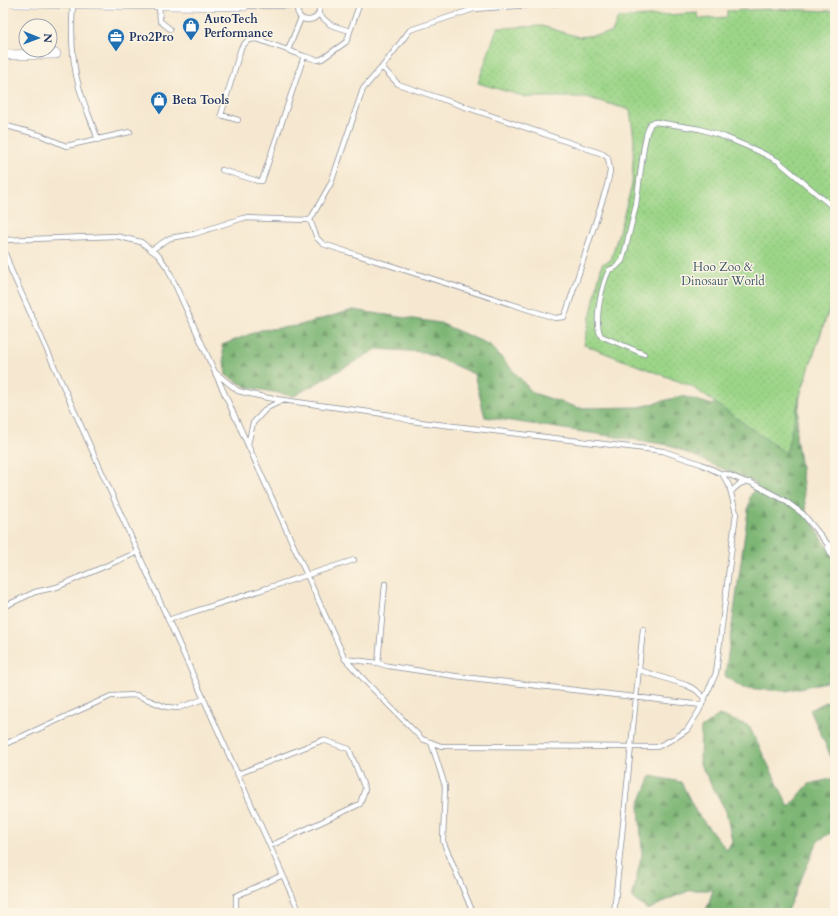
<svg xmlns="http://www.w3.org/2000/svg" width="838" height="916" viewBox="0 0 838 916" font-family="Cardo,serif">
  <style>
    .forest { fill: url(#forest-firs); stroke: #4c7269 }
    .park { fill: url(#park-dots); stroke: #5c8273 }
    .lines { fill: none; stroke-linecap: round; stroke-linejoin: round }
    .lane-casing { stroke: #888c97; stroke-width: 6 }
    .street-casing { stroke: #888c97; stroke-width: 10 }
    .lane { stroke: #fff; stroke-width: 4.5 }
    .street { stroke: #fff; stroke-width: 9 }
    .labels { text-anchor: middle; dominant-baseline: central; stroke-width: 3; stroke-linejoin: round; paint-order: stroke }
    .poi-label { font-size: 12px; font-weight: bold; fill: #1b2f5e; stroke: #fcf5e5; text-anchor: start }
    .park-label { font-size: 12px; fill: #3b5868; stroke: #fcf5e5 }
  </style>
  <defs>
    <pattern id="forest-firs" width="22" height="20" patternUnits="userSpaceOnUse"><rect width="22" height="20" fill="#7db674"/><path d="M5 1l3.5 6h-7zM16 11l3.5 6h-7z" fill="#669462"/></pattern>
    <pattern id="park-dots" width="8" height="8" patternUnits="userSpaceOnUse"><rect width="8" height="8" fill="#9cd588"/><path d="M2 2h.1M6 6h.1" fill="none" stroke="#86b778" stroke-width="1.8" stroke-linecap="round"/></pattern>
  </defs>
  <rect width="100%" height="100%" fill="#fcf5e5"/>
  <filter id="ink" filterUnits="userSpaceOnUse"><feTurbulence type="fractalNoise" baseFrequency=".025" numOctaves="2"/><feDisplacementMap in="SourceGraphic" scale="8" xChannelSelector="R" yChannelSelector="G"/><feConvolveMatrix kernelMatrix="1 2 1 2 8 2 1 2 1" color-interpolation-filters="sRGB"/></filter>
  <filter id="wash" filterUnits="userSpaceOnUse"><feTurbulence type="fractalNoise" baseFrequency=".012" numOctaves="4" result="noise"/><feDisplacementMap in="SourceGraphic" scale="16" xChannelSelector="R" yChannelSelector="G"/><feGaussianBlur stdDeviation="0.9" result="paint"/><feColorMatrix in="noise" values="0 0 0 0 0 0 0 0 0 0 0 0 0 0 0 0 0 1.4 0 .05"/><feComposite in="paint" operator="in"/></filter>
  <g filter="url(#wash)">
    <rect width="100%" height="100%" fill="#f6e8d0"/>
    <path class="forest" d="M835,291l-35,104 -4,42 5,31 5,44 28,46 1,3v119l-49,11 -43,-3 -18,-12 25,-179 7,-13 -88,-39 -184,-28 -11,-43 -50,-22 -47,-3 -83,47 -47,-9 -21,-12 -4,-30 39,-15 36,-4 56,-16 87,13 50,22 43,48 46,15 61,-1 42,-11 31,9 8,-13z
      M830,700l5,1v60h-2l-23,-51z
      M719,715l30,11 40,81 20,-23 26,-6v52l-17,11 -32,72h-85l6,-5 6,-18h-22l-20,8 -23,12 -16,-12 10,-44 -3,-49 12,-29 30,6 15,30 31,38 5,-9 -6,-30 -26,-47 1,-36z"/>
    <path class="park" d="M770,9l65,2v280l-35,104 -14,58 -95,-67 -107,-41 18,-81 9,-4 21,-75 2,-47 -4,-28 -44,-13h-60l-48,-14 19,-55 45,-2 37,11 33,-4 6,-15 80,-5 1,6 28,-2v-6z"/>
  </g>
  <g filter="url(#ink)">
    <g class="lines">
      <g class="lane-casing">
        <path id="lane" d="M73,3c-2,28 -2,57 6,84 5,18 13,35 19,53
          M298,3c-7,23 28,22 20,0
          M473,3l1,6
          M159,5l1,16 10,8
          M244,6h53
          M318,14l13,11 19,6
          M288,50l13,-32
          M238,120l-17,-5 20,-67 7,-8 9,-1 47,17
          M3,125l37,10 26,11 64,-14
          M222,170l36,11h4l42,-125 13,4 5,-1 24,-17 2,-4 2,-7 10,-28
          M310,220l7,18 6,6 232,74 9,-1 3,-7 40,-124 3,-15 -2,-13 -5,-4 -205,-70 -16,-17
          M310,220l21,-37 32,-94 19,-22 28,-37 64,-21 85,-6
          M3,240l113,-4 25,6 18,14 9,13c59,130 118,260 177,390l24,26 53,54 19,7 216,1 18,-9 12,-8 12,-19 17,-38 20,-160 -7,-28 -7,-11 -21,-10 -38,-13 -252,-30 -20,-6 -123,-17 -30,-7 -22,-18
          M3,247l8,23 289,643
          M151,250l19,-12 24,-4 49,-16 67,2
          M644,354l-43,-18c-8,-14 1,-51 8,-66l7,-3 6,-6 3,-10 11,-46 8,-59 3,-14 4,-9 5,-1 44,7 25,8 33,14 20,10 57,48
          M248,444l5,-21 14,-15 16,-8
          M722,474h5l19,8
          M731,492c6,-6 10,-11 19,-10l34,18 19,14 27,33
          M3,607l32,-15 22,-5 81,-35
          M168,620l186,-60
          M345,659l33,4 7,-79
          M378,663l10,3 67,10 247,29
          M639,670l47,15 10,5 9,9
          M431,742l14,44 -2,55 30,72
          M3,745l108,-49 25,-1 30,12 12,1 26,-9
          M238,774l85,-34 26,9 16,40 -5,15 -90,42
          M236,913v-17l47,-21
          M614,913l29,-284"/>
      </g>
      <g class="street-casing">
        <path id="street" d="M16,3l228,3
          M3,55l53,-1
          M830,547l5,9"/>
      </g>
      <use href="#lane" class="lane"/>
      <use href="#street" class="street"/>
    </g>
  </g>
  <defs>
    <g id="shop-pin" transform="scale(0.9)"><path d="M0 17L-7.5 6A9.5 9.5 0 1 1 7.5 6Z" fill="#1f6fb2" stroke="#fcf5e5"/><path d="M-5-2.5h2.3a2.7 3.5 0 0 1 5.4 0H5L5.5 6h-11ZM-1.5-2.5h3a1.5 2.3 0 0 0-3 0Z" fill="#fff"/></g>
    <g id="office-pin" transform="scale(0.9)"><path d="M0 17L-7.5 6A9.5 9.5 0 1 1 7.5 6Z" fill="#1f6fb2" stroke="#fcf5e5"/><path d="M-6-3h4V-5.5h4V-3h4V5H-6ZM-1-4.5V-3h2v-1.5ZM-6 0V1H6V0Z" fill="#fff"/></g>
  </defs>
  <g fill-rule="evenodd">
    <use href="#shop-pin" x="191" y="26"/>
    <use href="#office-pin" x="116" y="37"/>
    <use href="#shop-pin" x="159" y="100"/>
  </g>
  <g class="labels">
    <g class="poi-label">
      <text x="204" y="19">AutoTech<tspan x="204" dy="14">Performance</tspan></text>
      <text x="129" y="37">Pro2Pro</text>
      <text x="172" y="100">Beta Tools</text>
    </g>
    <g class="park-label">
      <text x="723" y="267">Hoo Zoo &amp;<tspan x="723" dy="14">Dinosaur World</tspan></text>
    </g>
  </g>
  <rect width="838" height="916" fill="none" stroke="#fcf5e5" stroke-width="16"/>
  <g transform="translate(38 38) rotate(91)"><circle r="19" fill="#fcf5e5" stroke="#a2a6af"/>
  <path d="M0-3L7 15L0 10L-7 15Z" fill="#1f6fb2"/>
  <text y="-6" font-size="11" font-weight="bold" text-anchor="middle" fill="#1b2f5e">N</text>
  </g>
</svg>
